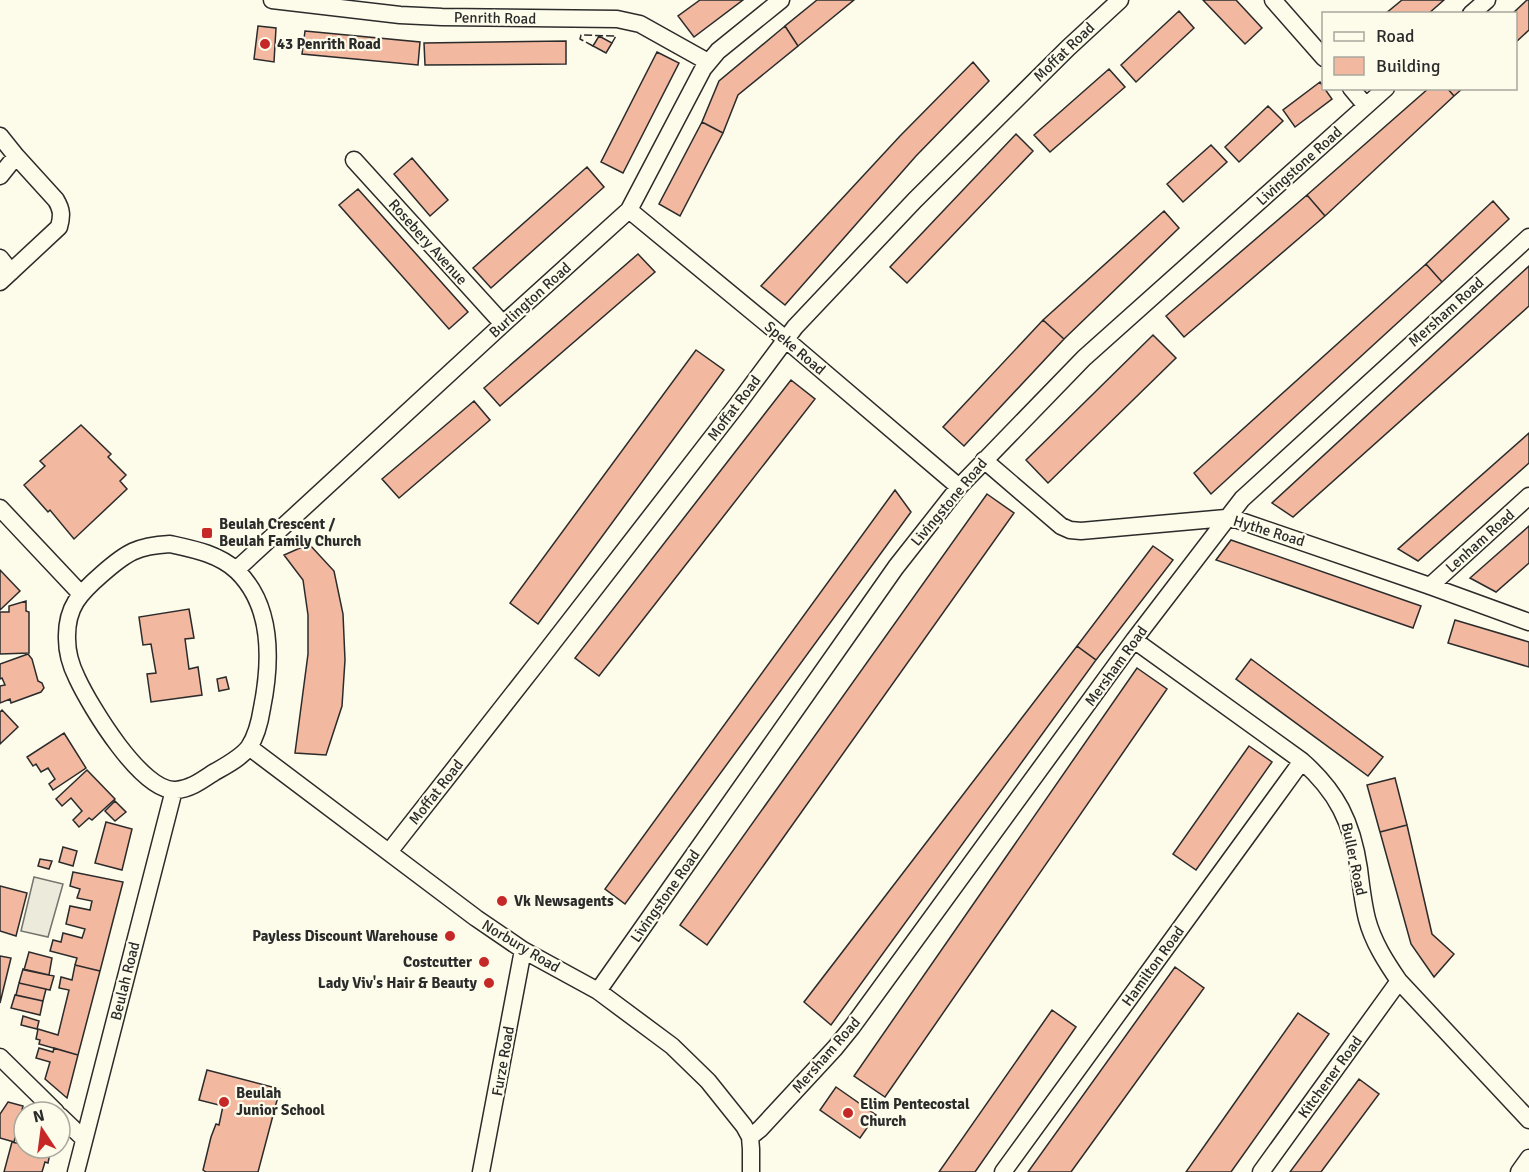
<svg xmlns="http://www.w3.org/2000/svg" width="1529" height="1172" viewBox="0 0 1529 1172" font-family="Signika,sans-serif">
  <style>
    .parking { fill: #eceadb; stroke: #74746e; stroke-width: 1.5 }
    .building { fill: #f2b8a0; stroke: #2b2b2b; stroke-width: 1.5 }
    .lines { fill: none; stroke-linecap: round; stroke-linejoin: round }
    .minor-casing { stroke: #2b2b2b; stroke-width: 19 }
    .minor { stroke: #fdfbea; stroke-width: 16 }
    .fence { stroke: #2b2b2b; stroke-width: 1.5; stroke-dasharray: 8 3; stroke-linecap: butt }
    .poi-dot { fill: #c62828; stroke: #fdfbea; stroke-width: 2 }
    .labels { text-anchor: middle; dominant-baseline: central; stroke-width: 4.5; stroke-linejoin: round; paint-order: stroke }
    .street-label { font-size: 15px; fill: #2b2b2b; stroke: #fdfbea }
    .poi-label { font-size: 15px; font-weight: bold; fill: #2b2b2b; stroke: #fdfbea; text-anchor: start }
  </style>
  <rect width="100%" height="100%" fill="#fdfbea"/>
  <path class="parking" d="M34,877l29,7 -15,53 -27,-6z"/>
  <path class="building" d="M700,0h43l-49,37 -16,-21z
    M817,0h37l-56,46 -13,-20z
    M1203,0h33l26,28 -17,16z
    M1402,0h42l-16,14h-43z
    M1527,0h2v30l-13,12v-28h-4z
    M1179,11l15,17 -58,54 -15,-17z
    M258,26l18,2 -2,34 -20,-3z
    M785,26l13,20 -60,49 -15,38 -21,-11 17,-41z
    M305,31l115,11 -2,23 -116,-11z
    M599,36l13,7 -6,10 -13,-7z
    M566,41v23l-141,1 -1,-22z
    M657,52l22,11 -56,110 -22,-11z
    M973,62l16,19 -73,75 -131,149 -24,-19 139,-150z
    M1109,69l16,18 -75,65 -16,-17z
    M1320,82l12,17 -37,28 -12,-17z
    M1429,88h18l7,8 -129,120 -18,-21z
    M1447,88h16l-9,8z
    M1268,106l15,15 -44,41 -14,-15z
    M702,122l21,11 -43,83 -21,-12z
    M1016,134l17,17 -126,132 -17,-16z
    M1211,145l16,17 -44,40 -16,-18z
    M412,158l36,42 -18,16 -36,-42z
    M587,167l17,20 -113,101 -18,-20z
    M358,189l110,123 -19,17 -110,-124z
    M1307,195l18,21 -141,121 -18,-21z
    M1493,201l16,18 -67,63 -16,-18z
    M1164,211l15,17 -115,111 -21,-19z
    M638,254l17,18 -155,134 -16,-18z
    M1426,264l16,18 -231,212 -17,-21z
    M1529,266v40l-236,211 -21,-14z
    M1043,320l21,19 -100,107 -21,-19z
    M1153,335l23,23 -128,125 -22,-23z
    M696,350l28,20 -186,254 -28,-21z
    M791,380l24,19 -216,277 -24,-18z
    M474,401l16,19 -91,78 -17,-19z
    M81,425l30,29 -3,3 18,18 -6,6 7,8 -53,50 -24,-29 -2,2 -24,-27 21,-19 -5,-5z
    M1529,433v30l-111,98 -20,-12z
    M895,490l16,22 -286,392 -20,-15z
    M987,494l27,19 -307,432 -27,-20z
    M1529,526v37l-33,29 -26,-14z
    M1231,540l190,66 -8,22 -197,-68z
    M309,544l25,27 9,43 2,46 -3,46 -16,49 -31,-2 13,-99v-39l-5,-35 -19,-25z
    M1153,546l20,14 -77,100 -19,-14z
    M0,570l20,21 -20,19z
    M26,601v10l3,1v41l-29,1v-42h9v-6z
    M189,609l5,29 -9,1 4,30 9,-2 4,28 -51,7 -4,-28 9,-1 -5,-29 -8,1 -4,-28z
    M1455,620l74,22v25l-81,-24z
    M1077,646l19,14 -265,365 -27,-23z
    M28,654l4,5 6,22 4,2 2,5 -3,4 -30,11 -1,-4 -10,4v-17l5,-1 -3,-7 -2,1v-15z
    M1251,659l132,98 -15,19 -132,-97z
    M1137,668l30,21 -282,408 -31,-21z
    M226,677l3,12 -10,2 -2,-12z
    M2,710l16,17 -18,17v-32z
    M64,733l22,35 -33,22 -4,-6 6,-5 -7,-11 -7,4 -5,-8 -3,2 -6,-9z
    M1249,746l23,16 -76,108 -23,-16z
    M87,770l28,29 -23,21 -3,-2 -10,9 -6,-7 9,-9 -11,-13 -9,8 -6,-7z
    M1395,778l12,47 -27,7 -13,-47z
    M115,801l11,11 -11,9 -10,-10z
    M106,822l26,7 -10,41 -27,-7z
    M1407,825l25,109 22,20 -20,23 -23,-33 -31,-112z
    M63,847l14,4 -4,15 -14,-4z
    M40,859l12,2 -3,8 -11,-3z
    M73,872l50,10 -23,89 -25,-6 2,-7 -27,-7 3,-11 8,2 2,-9 19,5 3,-9 -19,-5 4,-18 20,4 2,-9 -15,-3 3,-9 -10,-3z
    M0,886l27,7 -11,43 -16,-5z
    M29,952l23,6 -3,17 -25,-5z
    M0,956l11,2 -11,45z
    M75,965l25,6 -22,84 -39,-11 1,-4 -4,-1 2,-10 20,6 11,-45 -10,-2 2,-11 11,3z
    M1175,967l29,21 -133,184h-43z
    M23,969l31,7 -4,14 -31,-7z
    M19,983l27,6 -3,12 -27,-6z
    M15,995l28,6 -3,14 -29,-7z
    M1052,1010l24,17 -101,145h-36z
    M1298,1013l31,21 -98,138h-45z
    M23,1016l16,5 -2,8 -16,-4z
    M39,1048l14,4 1,-4 24,7 -11,43 -22,-19 5,-17 -14,-4z
    M207,1070l73,19 -22,83h-52l-3,-2 8,-33 5,-13 3,1 4,-19 -24,-6z
    M1359,1079l20,15 -58,78h-31z
    M836,1087l40,28 -16,23 -40,-28z
    M8,1102l15,4 -9,36 -14,-4v-24z
    M24,1115v29l-7,-2z
    M12,1142l12,3v3l24,3 2,2 -2,10 -3,-1 -3,10h-38z"/>
  <g class="lines">
    <g class="minor-casing">
      <path id="minor" d="M272,0l128,15 42,2 175,2 23,5 68,38
        M1273,0l51,58
        M1471,14l16,-14
        M1351,88l15,18
        M0,136l16,20 40,44c6,10 6,16 3,27l-59,55
        M354,160l149,164
        M0,176l16,-20
        M629,210l148,122 182,155
        M0,258l11,14
        M984,460l77,66 9,4 11,1 145,-13 12,2 192,66 99,36
        M0,508l80,85
        M170,544c23,5 49,10 67,27 36,35 34,92 25,137 -2,13 -5,27 -13,39 -8,11 -24,19 -36,26 -12,8 -23,16 -37,17 -34,3 -86,-84 -99,-112 -6,-12 -10,-27 -10,-39 -1,-32 13,-46 35,-65 25,-22 35,-28 68,-30z
        M236,570l267,-246 126,-114 74,-141 15,-18 63,-51
        M1430,586l99,-90
        M1134,640l168,121c35,31 50,61 57,108 2,17 4,34 8,50 6,23 19,43 32,62l130,139
        M249,747l227,171 47,32 75,41 74,55 36,35 36,45 6,11 1,12v23
        M389,852l152,-194 196,-253 58,-78 120,-127 153,-152 52,-48
        M598,991l298,-424 63,-80 125,-129 302,-270
        M0,1057l56,55
        M60,1116l24,23
        M750,1137l10,-8 75,-81 17,-21 282,-387 108,-141 287,-262
        M76,1172l98,-382
        M481,1172l42,-222
        M1003,1172l299,-411
        M1261,1172l138,-191
        M1519,1172l10,-14"/>
    </g>
    <use href="#minor" class="minor"/>
    <path class="fence" d="M593,46l-13,-7 1,-4 35,1 -4,7"/>
  </g>
  <g class="poi-dot">
    <circle cx="265" cy="44" r="6"/>
    <rect x="201" y="527" width="12" height="12" rx="3"/>
    <circle cx="502" cy="901" r="6"/>
    <circle cx="450" cy="936" r="6"/>
    <circle cx="484" cy="962" r="6"/>
    <circle cx="489" cy="983" r="6"/>
    <circle cx="224" cy="1102" r="6"/>
    <circle cx="848" cy="1113" r="6"/>
  </g>
  <g class="labels">
    <g class="street-label">
      <text transform="translate(495 18) rotate(1)">Penrith Road</text>
      <text transform="translate(1064 52) rotate(-44)">Moffat Road</text>
      <text transform="translate(1299 166) rotate(-42)">Livingstone Road</text>
      <text transform="translate(428 242) rotate(48)">Rosebery Avenue</text>
      <text transform="translate(530 300) rotate(-42)">Burlington Road</text>
      <text transform="translate(1446 312) rotate(-42)">Mersham Road</text>
      <text transform="translate(795 348) rotate(40)">Speke Road</text>
      <text transform="translate(734 408) rotate(-53)">Moffat Road</text>
      <text transform="translate(949 502) rotate(-50)">Livingstone Road</text>
      <text transform="translate(1269 531) rotate(17)">Hythe Road</text>
      <text transform="translate(1480 541) rotate(-42)">Lenham Road</text>
      <text transform="translate(1116 666) rotate(-54)">Mersham Road</text>
      <text transform="translate(436 792) rotate(-52)">Moffat Road</text>
      <text transform="translate(1354 859) rotate(78)">Buller Road</text>
      <text transform="translate(665 896) rotate(-55)">Livingstone Road</text>
      <text transform="translate(521 946) rotate(31)">Norbury Road</text>
      <text transform="translate(1153 966) rotate(-54)">Hamilton Road</text>
      <text transform="translate(125 981) rotate(-76)">Beulah Road</text>
      <text transform="translate(826 1055) rotate(-49)">Mersham Road</text>
      <text transform="translate(503 1061) rotate(-80)">Furze Road</text>
      <text transform="translate(1330 1077) rotate(-54)">Kitchener Road</text>
    </g>
    <g class="poi-label">
      <text x="277" y="44">43 Penrith Road</text>
      <text x="219" y="524">Beulah Crescent /<tspan x="219" dy="17">Beulah Family Church</tspan></text>
      <text x="514" y="901">Vk Newsagents</text>
      <text x="438" y="936" text-anchor="end">Payless Discount Warehouse</text>
      <text x="472" y="962" text-anchor="end">Costcutter</text>
      <text x="477" y="983" text-anchor="end">Lady Viv's Hair &amp; Beauty</text>
      <text x="236" y="1093">Beulah<tspan x="236" dy="17">Junior School</tspan></text>
      <text x="860" y="1104">Elim Pentecostal<tspan x="860" dy="17">Church</tspan></text>
    </g>
  </g>
  <rect x="1322" y="12" width="195" height="78" fill="#fdfbea" stroke="#a9a89e" stroke-width="1.5"/>
  <rect x="1334" y="32" width="30" height="9" fill="#fdfbea" stroke="#a9a89e" stroke-width="1.5"/>
  <text x="1376" y="42" font-size="18" fill="#2b2b2b">Road</text>
  <rect x="1334" y="57" width="30" height="18" fill="#f2b8a0" stroke="#a9a89e" stroke-width="1.5"/>
  <text x="1376" y="72" font-size="18" fill="#2b2b2b">Building</text>
  <g transform="translate(42 1130) rotate(347)"><circle r="28" fill="#fdfbea" stroke="#a9a89e" stroke-width="1.5"/>
  <path d="M0-4.5L10 22L0 15L-10 22Z" fill="#c62828"/>
  <text y="-9" font-size="16" font-weight="bold" text-anchor="middle" fill="#2b2b2b">N</text>
  </g>
</svg>
